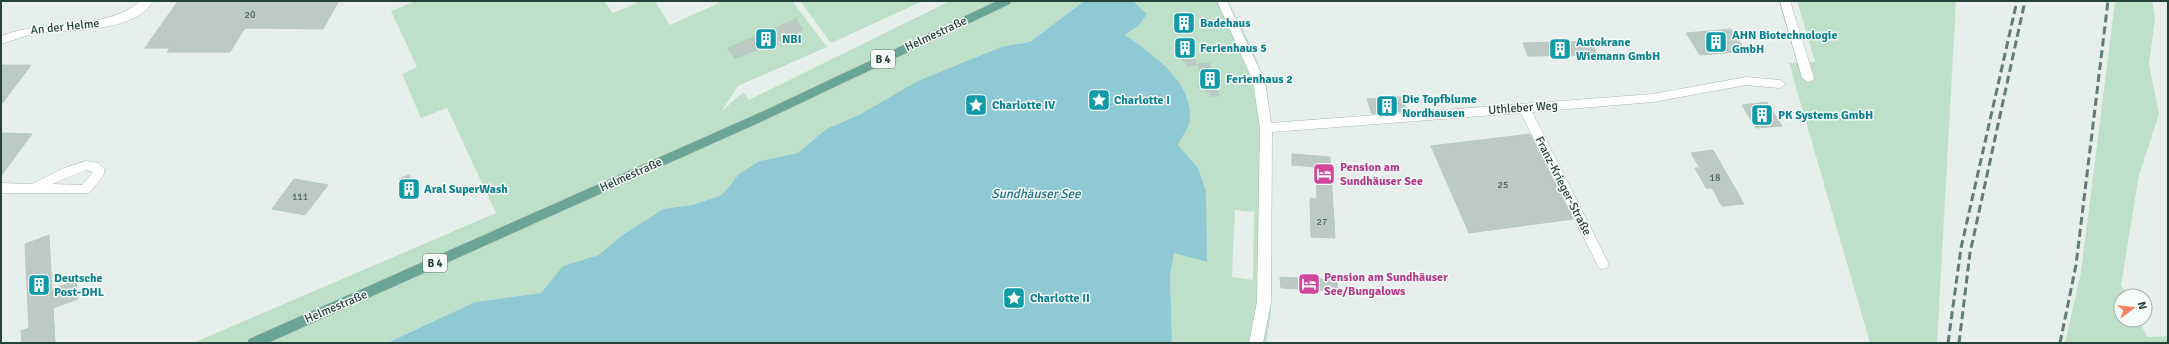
<svg xmlns="http://www.w3.org/2000/svg" width="2169" height="344" viewBox="0 0 2169 344" font-family="Signika,sans-serif">
  <style>
    .green { fill: #bfe0c8; fill-rule: evenodd }
    .water { fill: #8ec9d4 }
    .building { fill: #bbcac4; stroke: #b8c9c2 }
    .lines { fill: none; stroke-linecap: round; stroke-linejoin: round }
    .street-casing { stroke: #a8b8b2; stroke-width: 1 }
    .primary-casing { stroke: #c2cac8; stroke-width: 1 }
    .street { fill: #fff; fill-rule: evenodd }
    .primary { fill: #6aa596; fill-rule: evenodd }
    .rail { stroke: #5f7d75; stroke-width: 3; stroke-dasharray: 8 4; stroke-linecap: butt }
    .labels { text-anchor: middle; dominant-baseline: central; stroke-width: 3; stroke-linejoin: round; paint-order: stroke }
    .number-label { font-size: 10px; fill: #4a645c }
    .shield { fill: #f7fbf9; stroke: #637a73; stroke-width: 1 }
    .shield-label { font-size: 11px; font-weight: bold; fill: #24423a }
    .culture-label { font-size: 12px; font-weight: bold; fill: #0d838f; stroke: #f7fbf9; text-anchor: start }
    .street-label { font-size: 12px; fill: #24423a; stroke: #f7fbf9 }
    .hotel-label { font-size: 12px; font-weight: bold; fill: #b23c85; stroke: #f7fbf9; text-anchor: start }
    .water-label { font-size: 13px; font-style: italic; fill: #1c6f80; stroke: #f7fbf9 }
  </style>
  <rect width="100%" height="100%" fill="#e6efeb"/>
  <path class="green" d="M416,1h188l9,12 29,-12h13l15,24 49,-22 -1,-2h74l35,46 -89,39 -17,26 22,-20 6,8 201,-99h134l-54,41 -26,4 -145,69 -33,14 -28,24 -39,8 -20,13 -17,21 -30,10 -29,4 -42,27 -22,20 -36,10 -22,27 -66,9 -88,41h-194l303,-130 -49,-105 -26,10 -19,-44 15,-7 -26,-56z
    M800,1h123l-92,42z
    M1132,1h96l24,47 15,39 5,59 -1,167 -5,30h-96l2,-2 -2,-66 4,-22 33,9 -9,-94 -20,-23 12,-24 -65,-86 13,-9zM1235,210l19,2 -1,68 -21,-3z
    M1797,1h159l-19,342h-67l-81,-280 26,-1z
    M2115,1h37l3,17 -6,46 10,50 -20,61 -18,110 6,11h-6v24h18l8,17 21,-1v7h-103l16,-71z"/>
  <path class="water" d="M1084,1l50,1 13,12 -9,12 -13,9c28,20 68,46 65,85 -1,8 -9,18 -12,25l20,23 8,24 1,70 -33,-9 -4,22 2,66 -2,2h-783l88,-41 66,-9 22,-27 36,-11 22,-19 42,-27 29,-4 30,-10 17,-21 20,-13 39,-8 28,-24 33,-14 59,-34 86,-35 26,-4z"/>
  <path class="building" d="M178,1h161l-16,28 -78,-1 -15,24h-63l3,-4h-25z
    M1183,16l11,4 -8,14 -12,-5z
    M796,19l7,11 -68,29 -7,-11z
    M1731,29l15,22 -46,4 -14,-22z
    M1592,41l5,14 -69,1 -5,-13z
    M1190,45l6,20 -8,1 -2,-4h-2l-5,-16z
    M1209,63l7,21 3,12h-9l-1,-4h-3l-8,-28z
    M1,65h30l-30,40z
    M1402,97l5,14 -35,3 -5,-15z
    M1767,102l15,24 -26,2 -14,-23z
    M1,133l31,1 -31,42z
    M1530,134l43,85 -104,14 -38,-87z
    M1713,150l31,54 -22,2 -10,-18h-6l-11,-20h5l-9,-15z
    M1292,154l38,3 5,81 -24,-1 -1,-39 7,1 -1,-32 -24,-2z
    M409,175l8,20 -11,4 -7,-20z
    M294,179l34,6 -23,30 -33,-6z
    M49,235l3,55 24,-10 2,19 -25,9 2,35h-33l-1,-12 8,-3 -4,-84z
    M1280,277l57,3 1,11 -57,-3z"/>
  <g class="lines">
    <g class="street-casing">
      <path id="street" d="M141,1h12c-18,32 -82,28 -114,32 -13,2 -25,7 -38,11v-8c46,-18 103,-4 140,-35z
        M1217,1h10l38,80 6,42 382,-29 93,-17 34,3 6,4 -6,4 -34,-3 -93,17 -121,10 77,152 -2,4 -4,1 -4,-1 -78,-155 -249,19 -1,170 -8,41h-14l8,-41 3,-174 -7,-47z
        M1780,1h10l24,77 -2,3 -4,1 -6,-4z
        M86,161l12,2 7,6 -2,7 -14,17h-88v-10l31,1 32,-16zM86,170l7,2 -11,13 -30,-1z"/>
    </g>
    <g class="primary-casing">
      <path id="primary" d="M997,1h14l-1,3 -245,116 -497,223h-21l2,-4 508,-225z"/>
    </g>
    <use href="#street" class="street"/>
    <use href="#primary" class="primary"/>
    <path class="rail" d="M1948,343l13,-95 56,-247
      M1959,343l11,-90 55,-252
      M2060,343l16,-78 32,-264"/>
  </g>
  <defs>
    <g id="building-square" transform="scale(1.15)"><rect x="-9" y="-9" width="18" height="18" rx="4" fill="#0f9aa8" stroke="#f7fbf9"/><path d="M-4-6H4V6H1V3H-1V6H-4ZM-2.5-4.3h1.7v1.8h-1.7ZM.8-4.3h1.7v1.8H.8ZM-2.5-1h1.7V.8h-1.7ZM.8-1h1.7V.8H.8Z" fill="#fff"/></g>
    <g id="sight-square" transform="scale(1.15)"><rect x="-9" y="-9" width="18" height="18" rx="4" fill="#0f9aa8" stroke="#f7fbf9"/><path d="M0-6L1.8-2.2L6-1.7L2.9 1.2L3.7 5.4L0 3.3L-3.7 5.4L-2.9 1.2L-6-1.7L-1.8-2.2Z" fill="#fff"/></g>
    <g id="hotel-square" transform="scale(1.15)"><rect x="-9" y="-9" width="18" height="18" rx="4" fill="#d1479c" stroke="#f7fbf9"/><path d="M-6-4.5h1.5V1H6V5H4.5V3h-9V5H-6ZM-4 0a1.8 1.8 0 1 1 3.6 0ZM.5 0V-2.5h3Q6-2.5 6 0Z" fill="#fff"/></g>
  </defs>
  <g fill-rule="evenodd">
    <use href="#building-square" x="1184" y="23"/>
    <use href="#building-square" x="766" y="39"/>
    <use href="#building-square" x="1716" y="42"/>
    <use href="#building-square" x="1185" y="48"/>
    <use href="#building-square" x="1560" y="49"/>
    <use href="#building-square" x="1210" y="79"/>
    <use href="#sight-square" x="1099" y="100"/>
    <use href="#sight-square" x="976" y="105"/>
    <use href="#building-square" x="1387" y="106"/>
    <use href="#building-square" x="1762" y="115"/>
    <use href="#hotel-square" x="1324" y="174"/>
    <use href="#building-square" x="409" y="189"/>
    <use href="#hotel-square" x="1309" y="284"/>
    <use href="#building-square" x="39" y="285"/>
    <use href="#sight-square" x="1014" y="298"/>
  </g>
  <g class="labels">
    <g class="number-label">
      <text x="250" y="15">20</text>
      <text x="1715" y="178">18</text>
      <text x="1503" y="185">25</text>
      <text x="300" y="197">111</text>
      <text x="1322" y="222">27</text>
    </g>
    <g class="shield">
      <rect x="871" y="50" width="24" height="18" rx="3"/>
      <rect x="423" y="254" width="24" height="18" rx="3"/>
    </g>
    <g class="shield-label">
      <text x="883" y="59">B 4</text>
      <text x="435" y="263">B 4</text>
    </g>
    <g class="culture-label">
      <text x="1200" y="23">Badehaus</text>
      <text x="1732" y="35">AHN Biotechnologie<tspan x="1732" dy="14">GmbH</tspan></text>
      <text x="782" y="39">NBI</text>
      <text x="1576" y="42">Autokrane<tspan x="1576" dy="14">Wiemann GmbH</tspan></text>
      <text x="1200" y="48">Ferienhaus 5</text>
      <text x="1226" y="79">Ferienhaus 2</text>
      <text x="1402" y="99">Die Topfblume<tspan x="1402" dy="14">Nordhausen</tspan></text>
      <text x="1114" y="100">Charlotte I</text>
      <text x="992" y="105">Charlotte IV</text>
      <text x="1778" y="115">PK Systems GmbH</text>
      <text x="424" y="189">Aral SuperWash</text>
      <text x="54" y="278">Deutsche<tspan x="54" dy="14">Post-DHL</tspan></text>
      <text x="1030" y="298">Charlotte II</text>
    </g>
    <g class="street-label">
      <text transform="translate(65 27) rotate(-6)">An der Helme</text>
      <text transform="translate(936 34) rotate(-25)">Helmestraße</text>
      <text transform="translate(1523 108) rotate(-4)">Uthleber Weg</text>
      <text transform="translate(631 175) rotate(-24)">Helmestraße</text>
      <text transform="translate(1563 186) rotate(63)">Franz-Krieger-Straße</text>
      <text transform="translate(336 307) rotate(-23)">Helmestraße</text>
    </g>
    <g class="hotel-label">
      <text x="1340" y="167">Pension am<tspan x="1340" dy="14">Sundhäuser See</tspan></text>
      <text x="1324" y="277">Pension am Sundhäuser<tspan x="1324" dy="14">See/Bungalows</tspan></text>
    </g>
    <g class="water-label">
      <text x="1036" y="194">Sundhäuser See</text>
    </g>
  </g>
  <rect width="2169" height="344" fill="none" stroke="#24423a" stroke-width="4"/>
  <g transform="translate(2133 308) rotate(75)"><circle r="19" fill="#f7fbf9" stroke="#a3b1ad"/>
  <path d="M0-3L7 15L0 10L-7 15Z" fill="#f4845f"/>
  <text y="-6" font-size="11" font-weight="bold" text-anchor="middle" fill="#24423a">N</text>
  </g>
</svg>
